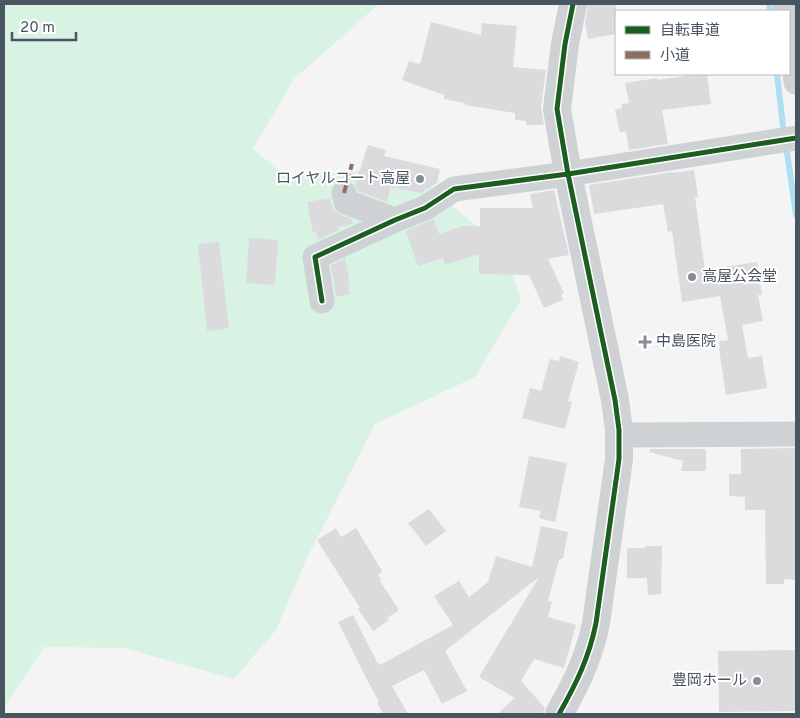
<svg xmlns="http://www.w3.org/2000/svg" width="800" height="718" viewBox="0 0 800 718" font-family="Overpass,'Noto Sans JP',sans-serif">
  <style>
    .green { fill: #d8f3e4 }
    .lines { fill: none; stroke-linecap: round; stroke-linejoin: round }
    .stream { stroke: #addff1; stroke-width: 6 }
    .building { fill: #dbdbdd }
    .minor { stroke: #cfd2d4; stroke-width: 25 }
    .tertiary { stroke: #cfd2d4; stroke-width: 28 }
    .quiet { stroke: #8d6e63; stroke-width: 4; stroke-dasharray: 8 4; stroke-linecap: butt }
    .cycleway-casing { stroke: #fff; stroke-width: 8 }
    .cycleway { stroke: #1b5e20; stroke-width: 5 }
    .poi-dot { fill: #858d94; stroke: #fff; stroke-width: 2 }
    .labels { text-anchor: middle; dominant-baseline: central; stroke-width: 4; stroke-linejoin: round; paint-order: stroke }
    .poi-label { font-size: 15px; fill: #495561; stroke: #fff; text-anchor: end }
  </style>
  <rect width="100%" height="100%" fill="#f4f4f4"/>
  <path class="green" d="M4,4h375l-85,75 -41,70 32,27 101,-6 45,18 73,61 17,51 -46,77 -100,47 -69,136 -30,70 -42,49 -110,-31 -80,-1 -40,61z"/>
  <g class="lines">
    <path class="stream" d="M769,4l1,7
      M777,74l7,61
      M786,145l10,70"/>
  </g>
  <path class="building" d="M588,4h28v30l-28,5 -3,-17z
    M431,22l50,13 1,-12 35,3 -4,41 33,3 -5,37 3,18h-18v-4l-11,-1v-7l-50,-8v-2l-21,-4v-4l-42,-15 7,-19 11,3z
    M700,74h7l4,30 -49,6 6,34 -39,6 -3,-19 -6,2 -5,-23 7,-2v-4l7,-1 -4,-20 32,-5v2z
    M368,145l18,5 -2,6 56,13 -3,14 -9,6 -4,-1 1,3 -4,2 -30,-6 -4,15 -29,-11 -3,-7z
    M694,170l4,27h-3l10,73 52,-8 5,33h-4l5,26 -21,4 6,33 14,-2 5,32 -41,7 -7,-46h1l-1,-8 9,-1 -8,-44 -38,6 -10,-71 -4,1 -5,-28 -69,10 -5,-29 84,-13v1z
    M554,190l15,65 -21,4 16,34 -3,2 2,5 -19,8 -15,-33 -50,-1v-20l-34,11 -2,-7 -25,8 -12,-35 28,-12 5,15 24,-8h17v-18h53l-3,-14z
    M330,198l2,8 4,6 5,3 11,4 1,5 -15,3 1,3 -21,10 -2,-8h-3l-6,-30z
    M249,238l29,2 -3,45 -29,-2z
    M219,242l10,86 -22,3 -9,-87z
    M345,259l5,24h-2l2,11 -14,3 -5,-32z
    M560,356l19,6 -11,39 4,1 -7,27 -43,-11 8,-30 11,3 9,-32 9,2z
    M796,448v132l-12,-1v5h-18l-1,-74h-20v-13l-16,-1v-22h12v-25z
    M650,449h56v22h-25l2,-10 -34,-9z
    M529,456l38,7 -12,59 -16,-4 2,-7 -22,-4z
    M429,509l17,22 -20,15 -18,-23z
    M541,526l27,6 -5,26 -4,2 -11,41 4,1 -4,15 28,8 -12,43 -30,-9 -13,22 24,27 -2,6h-46l18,-16 -36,-21 60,-100 -94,74 22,40 -25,13 -18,-34 -32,16 16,28h-25l-6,-11 2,-1 -16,-30 -25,-50 15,-7 25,49 1,-1 1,2 73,-40 -19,-29 25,-15 10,16 19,-15 8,-26 36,11z
    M336,528l5,9 15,-9 26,43 -4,4 3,5 -1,1 19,29 -12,8 2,2 -16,11 -15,-22 2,-1 -43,-68z
    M645,546h17l-1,48 -13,1 -1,-17h-20v-30h18z
    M796,650v61l-77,1 -1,-61z"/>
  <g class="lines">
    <path class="minor" d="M785,4l1,7
      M789,30l7,52
      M344,193l2,9 49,18
      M322,301l-7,-44 80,-37 30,-12 29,-19 114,-15 228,-36
      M619,435l177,-1"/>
    <path class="tertiary" d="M559,714c17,-30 30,-56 37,-91l23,-164v-29l-4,-30 -47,-226 -11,-65 8,-65 8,-40"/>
    <path class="quiet" d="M344,193l8,-29"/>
    <g class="cycleway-casing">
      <path id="cycleway" d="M322,301l-7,-44 80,-37 30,-12 29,-19 114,-15 228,-36
        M559,714c17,-30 30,-56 37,-91l23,-164v-29l-4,-30 -47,-226 -11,-65 8,-65 8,-40"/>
    </g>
    <use href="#cycleway" class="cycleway"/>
  </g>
  <g class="poi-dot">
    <circle cx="420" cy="179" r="5"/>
    <circle cx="692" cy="277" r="5"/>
    <path d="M642.5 334.5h5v5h5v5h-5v5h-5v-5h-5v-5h5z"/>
    <circle cx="757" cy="681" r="5"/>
  </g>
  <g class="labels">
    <g class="poi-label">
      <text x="410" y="179">ロイヤルコート高屋</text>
      <text x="702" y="277" text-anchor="start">高屋公会堂</text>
      <text x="656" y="342" text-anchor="start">中島医院</text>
      <text x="747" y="681">豊岡ホール</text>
    </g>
  </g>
  <rect width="800" height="718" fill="none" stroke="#495561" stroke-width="10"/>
  <rect x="615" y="10" width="175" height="65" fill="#ffffff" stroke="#b6bbc0"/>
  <rect x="625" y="26" width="25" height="8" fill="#1b5e20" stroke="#b6bbc0"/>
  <text x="660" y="35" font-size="15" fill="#495561">自転車道</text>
  <rect x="625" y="51" width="25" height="8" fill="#8d6e63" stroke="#b6bbc0"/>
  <text x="660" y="60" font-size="15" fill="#495561">小道</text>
  <path d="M12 32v8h64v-8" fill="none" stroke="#495561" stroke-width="2.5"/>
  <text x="20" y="32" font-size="15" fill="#495561" stroke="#ffffff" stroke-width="4" paint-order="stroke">20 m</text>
</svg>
